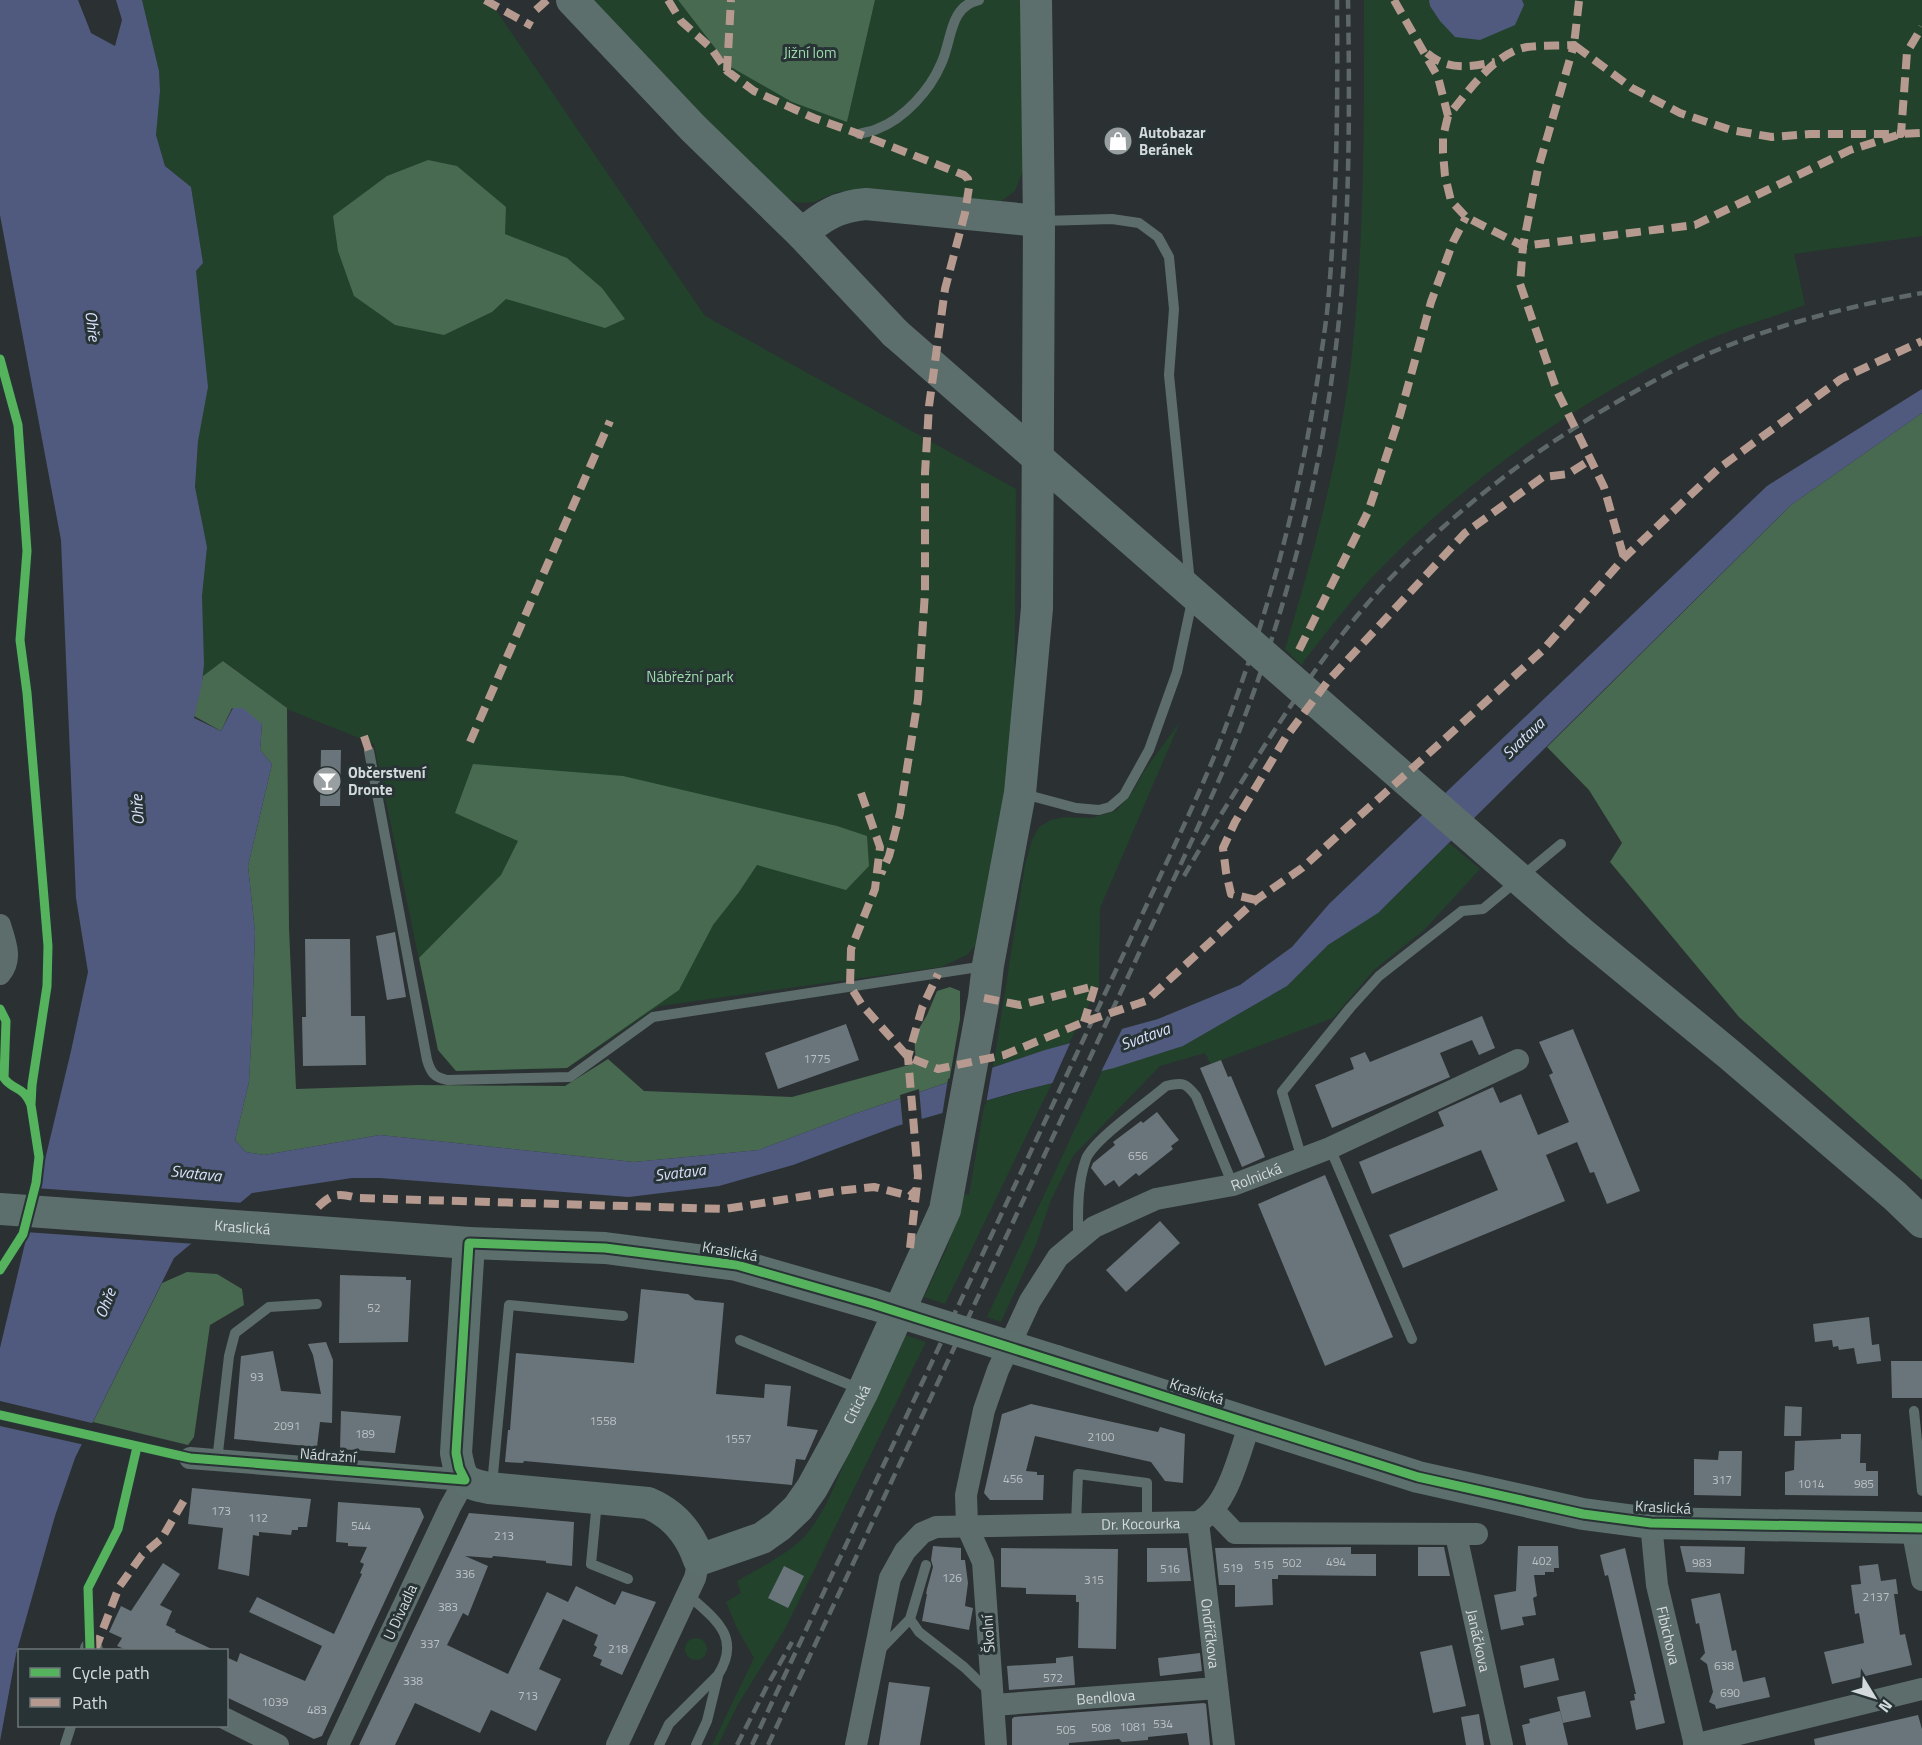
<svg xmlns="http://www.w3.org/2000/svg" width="1922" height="1745" viewBox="0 0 1922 1745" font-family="'Titillium Web',sans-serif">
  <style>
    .green { fill: #22422c }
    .forest { fill: #486a50 }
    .water { fill: #505a7e }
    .pier { fill: #2b3132 }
    .building { fill: #6a747b }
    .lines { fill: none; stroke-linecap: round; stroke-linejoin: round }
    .lane { stroke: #5d6d6b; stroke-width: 10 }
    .street { stroke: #5d6d6b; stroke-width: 22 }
    .secondary { stroke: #5d6f6d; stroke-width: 32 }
    .rail { stroke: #5f6868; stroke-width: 4.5; stroke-dasharray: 12 6; stroke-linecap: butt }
    .secondary-bridge { stroke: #5d6f6d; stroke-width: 32 }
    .quiet { stroke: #b69a8f; stroke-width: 8; stroke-dasharray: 15 8; stroke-linecap: butt }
    .cycleway-casing { stroke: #283335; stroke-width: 13 }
    .cycleway { stroke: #56b35d; stroke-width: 9 }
    .labels { text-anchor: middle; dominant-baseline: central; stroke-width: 6; stroke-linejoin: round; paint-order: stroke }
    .number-label { font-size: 12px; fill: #bac0c4 }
    .park-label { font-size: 15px; fill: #9cdbab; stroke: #283335 }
    .poi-label { font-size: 15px; font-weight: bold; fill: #d4dadc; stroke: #283335; text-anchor: start }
    .street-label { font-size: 15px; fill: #d4dadc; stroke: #283335 }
    .water-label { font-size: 16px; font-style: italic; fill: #dae2fd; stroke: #283335 }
  </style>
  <rect width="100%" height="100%" fill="#2b3132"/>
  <path class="green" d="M142,0h347l216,316 311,173 -2,258 -39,199 -8,9 -26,12 -282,39 -92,62 -111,3 -18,-21 -64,-306 -85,-34 -65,-49 -21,15 -1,-80 5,-49 -12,-60 3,-46v-139l-2,-31 7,-8 -12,-76 -26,-21 -9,-31 4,-44 -1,-20z
    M588,0h90l51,66 118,56 28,-122h148l4,160 -12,31 -15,11 -134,-12 -29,2 -23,10 -15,1 -19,-6z
    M1364,0h558v236l-128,18 11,51c-34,13 -70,22 -103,37 -117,55 -225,129 -316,221 -30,30 -56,65 -82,98l-2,5 -17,-17c28,-93 54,-189 66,-287 14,-120 13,-241 13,-362z
    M1180,722l-80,186 -1,78 -30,57 -76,24 32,-202 7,-25 7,-13 12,-7 15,-3 25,1 25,-7 18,-21 10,-19z
    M1449,843l31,26 -56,61 -50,40 -41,48 -122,46 -6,-11 -45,13 -87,90 -22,44 -16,47 -34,75 -14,-5 115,-246 81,-25 104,-60 41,-41 52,-34z
    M1052,1083l-107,221 -21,-7 23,-49 17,-54 5,1 16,-94z
    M905,1335l21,7 -140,285 -49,79 -19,39h-6l42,-87 -17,-30 -11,-26 15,-9 -4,-12c20,-11 55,-30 69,-46 23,-28 33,-61 47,-93 16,-37 35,-72 52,-107z
    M685 1649a11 11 0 1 1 22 0a11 11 0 1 1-22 0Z"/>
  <path class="forest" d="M678,0h197l-28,122 -55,-20 -63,-36z
    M428,160l29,6 49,41 -1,27 62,24 35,30 23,31 -20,9 -99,-29 -14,13 -48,23 -49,-10 -41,-29 -16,-45 -5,-35 54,-40z
    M1922,413v767l-183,-163 -129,-155 12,-19 -33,-53 -42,-43 244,-242z
    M223,661l64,47 2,220 7,161 122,-4 147,1 43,-27 36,32 148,6 124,-34 -2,-26 13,-22 10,-24 13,-4 10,4v28l-11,63 -95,32 -95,36 -125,12 -254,-27 -116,20 -18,-3 -11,-12 14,-58 3,-59 3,-91 -7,-66 24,-102 -12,-14 2,-26 -30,-16 -11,23 -27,-15 9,-40z
    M473,764l150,12 214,50 30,10 2,30 -23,24 -89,-25 -18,27 -26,33 -34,65 -112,78 -111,3 -18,-21 -19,-92 82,-83 17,-34 -63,-28z
    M187,1272l30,2 25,15 2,16 -34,20 -16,112 -6,8 -95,-23 69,-139z"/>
  <path class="water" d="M0,0h78l13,33 24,13 7,-26 -6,-20h26l17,71 1,20 -4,44 9,31 26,21 12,76 -7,8 12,116 -10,54 -3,46 12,60 -5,49 2,68 -2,19 -8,35 27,13 12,-23h10l19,16 -2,26 12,14 -24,102 7,66 -3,91 -3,59 -14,58 11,12 18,3 116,-20 254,27 125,-12 95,-36 191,-64 113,-31 82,-34 52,-38 37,-43 438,-418 155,-97v24l-131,92 -413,408 -50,32 -41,41 -104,60 -69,22 -94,23 -123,35 -104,39 -74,21 -90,11 -249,-19h-28l-100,15 -78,65 -99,200 -20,58 -39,138 -16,87v-393l71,-297 17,-79 -12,-74 -15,-358 -61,-325z
    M1429,0h93l2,5 -9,20 -35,15 -25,-3 -15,-16 -10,-15z"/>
  <path class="pier" d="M1124,1025l-24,49 -49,12 21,-47z
    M993,1064l-7,40 -44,12 6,-37z
    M919,1089l3,33 -19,5 -3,-32z
    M35,1188l209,15 -48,41 -171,-12z
    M0,1401l96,23 -11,21 -85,-19z"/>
  <path class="building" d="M321,750h20l-1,56h-20z
    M395,932l11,65 -19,3 -11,-64z
    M305,939h45l1,77h14l1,49 -63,1 -1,-49h4z
    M1482,1016l13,32 -16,7 -7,-15 -32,13 10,24 -118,51 -17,-43 39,-16 -4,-11 15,-6 5,10z
    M846,1024l13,36 -81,29 -13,-36z
    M1573,1029l67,162 -33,13 -13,-32 -4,1 -13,-31 -31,13 19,46 -162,67 -14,-33 109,-45 -17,-40 -109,44 -13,-32 85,-36 -6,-14 55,-25 7,16 21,-9 17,41 31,-13 -20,-47 4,-2 -14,-31z
    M1221,1060l7,17 3,-1 34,81 -23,10 -42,-99z
    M1157,1112l22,28 -8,6 2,3 -34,27 -3,-3 -17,14 -5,-7 -9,6 -14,-18 2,-5 22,-18 -2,-3 28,-21 2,2z
    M1325,1175l68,162 -68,29 -67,-162z
    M1160,1221l20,22 -54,49 -20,-22z
    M340,1275l66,2v3h5l-3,62 -69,1z
    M641,1289l47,5 7,6 29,3 -8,91 48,4 1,-14 26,2 -4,40 31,4 -13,30 -9,-1 -4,26 -268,-24 -1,2 -18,-1 3,-32h2l6,-77 118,10z
    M1869,1317l3,28 7,-1 2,17 -24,3 -3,-16 -15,2 -1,-4 -5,1 -1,-7 -17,2 -2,-18z
    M326,1342l7,18 -1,63 -12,-1 -3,25 -83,-8 7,-83 32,-5 8,40 40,3 -8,-39 -5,-11z
    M1891,1361h31v37h-30z
    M1031,1404l127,28 2,-5 25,7 -2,49 -18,-2 -14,-19 -116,-26 -9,35 11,1v3h7l-1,25h-53l-6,-7 18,-79z
    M1785,1406l17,1 -1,29h-17z
    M341,1411l60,5 -6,37 -55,-4z
    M1841,1434h20l-1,29h6v8h12v25l-93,-1v-23l9,-2 1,-29 46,-2z
    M1719,1451h23l-1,45 -47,-1v-36l24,1z
    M192,1488l119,11 -4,28h-9v3h-6l-1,5 -32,-3v4l-6,-1 -4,41 -31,-7 5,-41 -35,-4z
    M338,1502l82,6 4,9 -102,219 -8,3 -88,-42v-40l11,5 3,-9 65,28 17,-35 -73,-34 8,-15 77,37 28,-60 -2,-1 4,-9 -4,-2 7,-15 -19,-1v-3l-12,-1z
    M469,1513l105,9 -2,44 -26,-3v-2l-53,-5 -1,2 -27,-2 23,10 -20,50 -5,-3 -16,32 61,29 39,-82 21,10 8,-16 39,19 7,-14 34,11 -34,73 -22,-10 2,-5 -9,-4 4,-9 -3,-2 4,-10 -35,-16 -24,50 22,10 -25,52 -45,-21 -11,23 -65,-30 -20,42h-36z
    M933,1546l28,2v12h4l3,23 -3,23 8,2 -4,22 -47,-9 5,-27h-1l1,-5 6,-22 -2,-7z
    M1518,1546h40l1,22h-5v4h-9v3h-11l3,21 -4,2 3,17 -14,2 2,8 -23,5 -7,-35 22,-4z
    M1680,1546l65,1 -1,27 -58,-2z
    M1351,1547v7h25v22l-98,-1v4h-6l1,26 -38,2v-22h-16l-4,-37z
    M1418,1547h26l6,29h-32z
    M1001,1548l117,1 -2,100 -38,-1 1,-46h-3v-7l-50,-1v-6l-25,-1z
    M1147,1548h40l4,33 -44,1z
    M1625,1548l40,175 -29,7 -6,-29 5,-1 -1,-6h2l-28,-119 -3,1 -5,-21z
    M163,1563l17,11 -20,31 12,6 -6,14 10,5 -1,2 39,18h-87l-10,-4 5,-8 -13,-6 12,-26 10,5z
    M1878,1564l3,17 15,-2 2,15h-4l6,41 5,-1 7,31 -80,19 -8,-32 40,-9 -5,-30 -4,1 -4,-29 10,-1 -2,-18z
    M784,1566l20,10 -16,32 -20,-10z
    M1720,1593l12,58 4,-1 7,32 22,-5 5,20 -54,12 -1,-4 -6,-3 4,-10 -6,-28 -7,-5 5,-6 -6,-30 -3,1 -5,-25z
    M1452,1645l14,61 -33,7 -13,-61z
    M1200,1653l2,18 -42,5 -2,-18z
    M1073,1656l2,29 -66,5 -2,-24 49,-3v-5z
    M1554,1658l5,22 -35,8 -4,-22z
    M889,1682l41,5 -10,58h-41z
    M1585,1691l6,26 -28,6 -6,-26z
    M1204,1703l2,1 4,41h-21l-2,-12 -39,4v3l-26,2 -3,-3 -50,4v2h-57v-26l2,-2z
    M1560,1711l8,34h-42l-4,-20 8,-2 -1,-4z
    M1479,1714l5,31h-18l-5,-28z
    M1918,1715l4,14v16h-107l-1,-6z"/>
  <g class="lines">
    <path class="lane" d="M859,134c6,-2 12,-2 18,-5 27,-10 53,-39 64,-65 11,-23 8,-58 38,-64
      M1042,221l70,-2 27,4 19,14 11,20 5,52 -5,66 21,208
      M369,751l58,309c4,13 7,17 20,20l123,-3 83,-60 332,-51
      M1024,794l52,14 23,2 11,-3 14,-12 25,-45 28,-78 15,-71
      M1330,1148l82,191
      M1302,1159l-20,-67 68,-84 29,-32 83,-65 21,-2 78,-65
      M1078,1238c0,-26 -1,-54 8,-79 7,-19 63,-58 80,-73 17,-4 20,-3 30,10l37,89
      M740,1340l120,49
      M1914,1411l8,80
      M217,1461l12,-105 6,-23 34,-26 48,-3
      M492,1485l17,-180 114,11
      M597,1501l-6,63 37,15
      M1076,1524l2,-50 69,9v40
      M910,1619l9,13 45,35 27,26
      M879,1651l31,-32 16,-54
      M65,1745l6,-19
      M659,1745l10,-21 49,-49c24,-38 -3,-56 -30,-80
      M696,1745l11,-24 11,-45"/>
    <g class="street">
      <path d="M0,925c5,17 13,34 0,49"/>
      <path d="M190,1458l275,22 -15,27 -112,238"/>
      <path d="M1214,1511l21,22 242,1"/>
      <path id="s1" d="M1198,1522l26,223"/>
      <path id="s2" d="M1651,1523l6,62 38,160"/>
      <path d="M1912,1528l10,52"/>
      <path id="s3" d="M1456,1535l46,210"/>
      <path d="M91,1649l1,1"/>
      <path id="s4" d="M994,1705l223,-17"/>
      <path d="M226,1719l52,26"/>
      <path d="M617,1745l78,-167 4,-18"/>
      <path id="s5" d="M856,1745l34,-167 15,-27 17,-18 14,-6 262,-5c30,-15 41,-68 52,-99"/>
      <path id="s6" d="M996,1745l-13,-183 -16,-36 -1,-31 18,-85 14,-40 32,-69 28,-44 36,-30 62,-28 77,-14 97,-37 188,-88"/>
      <path d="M1694,1745l228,-56"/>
    </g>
    <g class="secondary">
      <path d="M572,0l121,128 109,106 93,99"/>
      <path d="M802,234c20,-18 37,-28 64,-30l173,17"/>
      <path d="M1579,931l151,124 165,141 27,26"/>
      <path id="s7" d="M0,1209l469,34 136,5 132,17 136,39"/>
      <path id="s8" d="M469,1243l-13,210c5,26 6,30 33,35l159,15c26,11 42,30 51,57l63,-22 17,-12 19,-18 14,-20 24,-44 27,-53 82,-181 39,-212 4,-33 32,-172 17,-185 2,-387 -3,-221"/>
      <path d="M1056,1361l362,116 165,37 68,9 271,5"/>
    </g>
    <path class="rail" d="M1184,876c23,-40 48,-79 72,-117 39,-61 79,-121 128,-174 66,-71 143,-130 226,-179 32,-19 66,-38 100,-53 68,-29 140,-47 212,-60
      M737,1745l30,-59 25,-44
      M752,1745l427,-909c17,-37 34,-74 48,-113 42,-112 73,-228 91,-347 4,-28 9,-57 11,-85 8,-97 9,-194 8,-291
      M768,1745l425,-907c16,-36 33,-72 47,-109 45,-117 78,-242 94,-367 16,-120 16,-242 14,-362"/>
    <path class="secondary-bridge" d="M895,333l684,598
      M873,1304l183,57"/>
    <path class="quiet" d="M485,0l47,26
      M668,0l13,21 30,27 16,23 27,20 60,27 45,16 105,41 4,4 1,8 -4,26 -20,76 -16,117 -4,67v119l-7,107 -18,114 -11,43 -8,18
      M1394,0l44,77 10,39c20,-24 46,-63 79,-69 15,-2 32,-1 47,-2l-36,124 -15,77 -3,38 37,107 47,96 20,71
      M1579,1l-5,44 58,43 48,25 51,17 41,7 38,-3h91l6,-82 15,-25
      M536,10l11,-10
      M1427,53c20,18 44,14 68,9
      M727,71l4,-71
      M1448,116l-5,21v16l2,23 6,25 15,16 57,29 172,-21 155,-75 51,-16 21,-1
      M1299,650l69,-138 32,-97 31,-113 22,-60 13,-25
      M364,736l5,15
      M470,742l140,-321
      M861,793l19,54 -5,42 -24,60 -1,37 12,19 46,52 30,12 66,-14 80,-33 62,-21 110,-101 46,-32 240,-217 82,-93 94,-89 123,-90 81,-38
      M1256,900l-25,-6 -5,-22 -3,-24 12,-26 51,-85 42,-56 137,-148 78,-56 25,-3 22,-14
      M984,998l36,7 75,-19 -11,36
      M318,1207c14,-14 21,-14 39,-9l368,11 112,-18 37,-4 36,9 6,-6
      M910,1248l8,-72 -10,-119 14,-49 16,-34
      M95,1650l24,-63 23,-32 20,-17 25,-43"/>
    <g class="cycleway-casing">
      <path id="cycleway" d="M0,359l18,66 9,126 -7,89 7,53 21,253 -1,40 -15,99 -1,20 8,52 -3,26 -13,51 -23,36
        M0,1009l6,12 -2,57c9,13 19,7 27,27
        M0,1415l190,43 275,22
        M465,1480l-6,-12 -3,-15 13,-210 136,5 132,17 136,39 545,173 165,37 68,9 271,5
        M90,1650l-2,-62 30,-59 19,-82"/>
    </g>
    <use href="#cycleway" class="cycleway"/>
  </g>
  <defs>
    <g id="shop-disc" transform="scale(1.5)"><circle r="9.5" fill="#999fa0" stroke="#283335"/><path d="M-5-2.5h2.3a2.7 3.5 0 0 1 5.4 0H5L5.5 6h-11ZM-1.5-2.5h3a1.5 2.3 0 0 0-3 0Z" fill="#fff"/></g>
    <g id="bar-disc" transform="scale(1.5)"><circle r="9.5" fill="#999fa0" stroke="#283335"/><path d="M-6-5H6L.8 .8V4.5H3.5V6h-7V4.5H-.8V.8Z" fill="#fff"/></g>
  </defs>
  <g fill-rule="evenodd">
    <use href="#shop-disc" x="1118" y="141"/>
    <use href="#bar-disc" x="327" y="781"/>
  </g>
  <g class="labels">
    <g class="number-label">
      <text x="817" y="1058">1775</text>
      <text x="1138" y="1155">656</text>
      <text x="374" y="1307">52</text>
      <text x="257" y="1376">93</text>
      <text x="603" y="1420">1558</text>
      <text x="287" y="1425">2091</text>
      <text x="365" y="1433">189</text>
      <text x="1101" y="1436">2100</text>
      <text x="738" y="1438">1557</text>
      <text x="1013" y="1478">456</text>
      <text x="1722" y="1479">317</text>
      <text x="1811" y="1483">1014</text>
      <text x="1864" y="1483">985</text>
      <text x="221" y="1510">173</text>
      <text x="258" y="1517">112</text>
      <text x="361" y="1525">544</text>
      <text x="504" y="1535">213</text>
      <text x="1542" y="1560">402</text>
      <text x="1336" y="1561">494</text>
      <text x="1292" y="1562">502</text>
      <text x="1702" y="1562">983</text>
      <text x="1264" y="1564">515</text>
      <text x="1233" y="1567">519</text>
      <text x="1170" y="1568">516</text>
      <text x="465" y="1573">336</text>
      <text x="952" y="1577">126</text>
      <text x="1094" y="1579">315</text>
      <text x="1876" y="1596">2137</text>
      <text x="448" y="1606">383</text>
      <text x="430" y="1643">337</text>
      <text x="618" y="1648">218</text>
      <text x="1724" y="1665">638</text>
      <text x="1053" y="1677">572</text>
      <text x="413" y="1680">338</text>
      <text x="1730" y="1692">690</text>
      <text x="528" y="1695">713</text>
      <text x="275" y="1701">1039</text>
      <text x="317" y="1709">483</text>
      <text x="1163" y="1723">534</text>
      <text x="1133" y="1726">1081</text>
      <text x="1101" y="1727">508</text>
      <text x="1066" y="1729">505</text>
    </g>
    <g class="park-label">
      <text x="810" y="52">Jižní lom</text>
      <text x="690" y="676">Nábřežní park</text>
    </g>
    <g class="poi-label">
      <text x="1139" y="132">Autobazar<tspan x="1139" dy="17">Beránek</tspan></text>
      <text x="348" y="772">Občerstvení<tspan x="348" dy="17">Dronte</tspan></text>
    </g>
    <g class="street-label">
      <text stroke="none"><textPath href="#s6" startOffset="729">Rolnická</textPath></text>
      <text stroke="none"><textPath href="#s7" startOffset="243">Kraslická</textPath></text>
      <text transform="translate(730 1251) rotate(10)">Kraslická</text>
      <text transform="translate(1197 1391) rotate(18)">Kraslická</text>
      <text stroke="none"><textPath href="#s8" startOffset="736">Citická</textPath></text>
      <text transform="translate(328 1455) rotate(4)">Nádražní</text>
      <text transform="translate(1663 1507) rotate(3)">Kraslická</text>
      <text stroke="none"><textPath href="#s5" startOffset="446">Dr. Kocourka</textPath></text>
      <text transform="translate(400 1612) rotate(-65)">U Divadla</text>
      <text transform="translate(988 1634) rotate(-94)">Školní</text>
      <text stroke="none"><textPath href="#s1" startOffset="112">Ondříčkova</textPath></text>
      <text stroke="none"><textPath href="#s2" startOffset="114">Fibichova</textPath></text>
      <text stroke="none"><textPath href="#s3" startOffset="108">Janáčkova</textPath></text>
      <text stroke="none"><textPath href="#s4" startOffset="112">Bendlova</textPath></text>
    </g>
    <g class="water-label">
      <text transform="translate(93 326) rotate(83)">Ohře</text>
      <text transform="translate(1523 738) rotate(-44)">Svatava</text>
      <text transform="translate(137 810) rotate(-94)">Ohře</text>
      <text transform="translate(1145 1036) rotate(-20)">Svatava</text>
      <text transform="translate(680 1172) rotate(-7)">Svatava</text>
      <text transform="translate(196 1173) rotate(6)">Svatava</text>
      <text transform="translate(105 1303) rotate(-68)">Ohře</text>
    </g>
  </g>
  <rect x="18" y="1649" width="210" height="78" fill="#283335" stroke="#6d7678" stroke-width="1.5"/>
  <rect x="30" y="1668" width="30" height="9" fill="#56b35d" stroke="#6d7678" stroke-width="1.5"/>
  <text x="72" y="1679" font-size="18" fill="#d4dadc">Cycle path</text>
  <rect x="30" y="1698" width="30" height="9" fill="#b69a8f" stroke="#6d7678" stroke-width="1.5"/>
  <text x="72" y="1709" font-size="18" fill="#d4dadc">Path</text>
  <g transform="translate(1874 1697) rotate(128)" stroke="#283335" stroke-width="4.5" paint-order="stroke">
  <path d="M0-4.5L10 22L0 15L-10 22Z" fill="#d4dadc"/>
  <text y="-9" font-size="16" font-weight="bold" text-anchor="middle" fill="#d4dadc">N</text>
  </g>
</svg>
